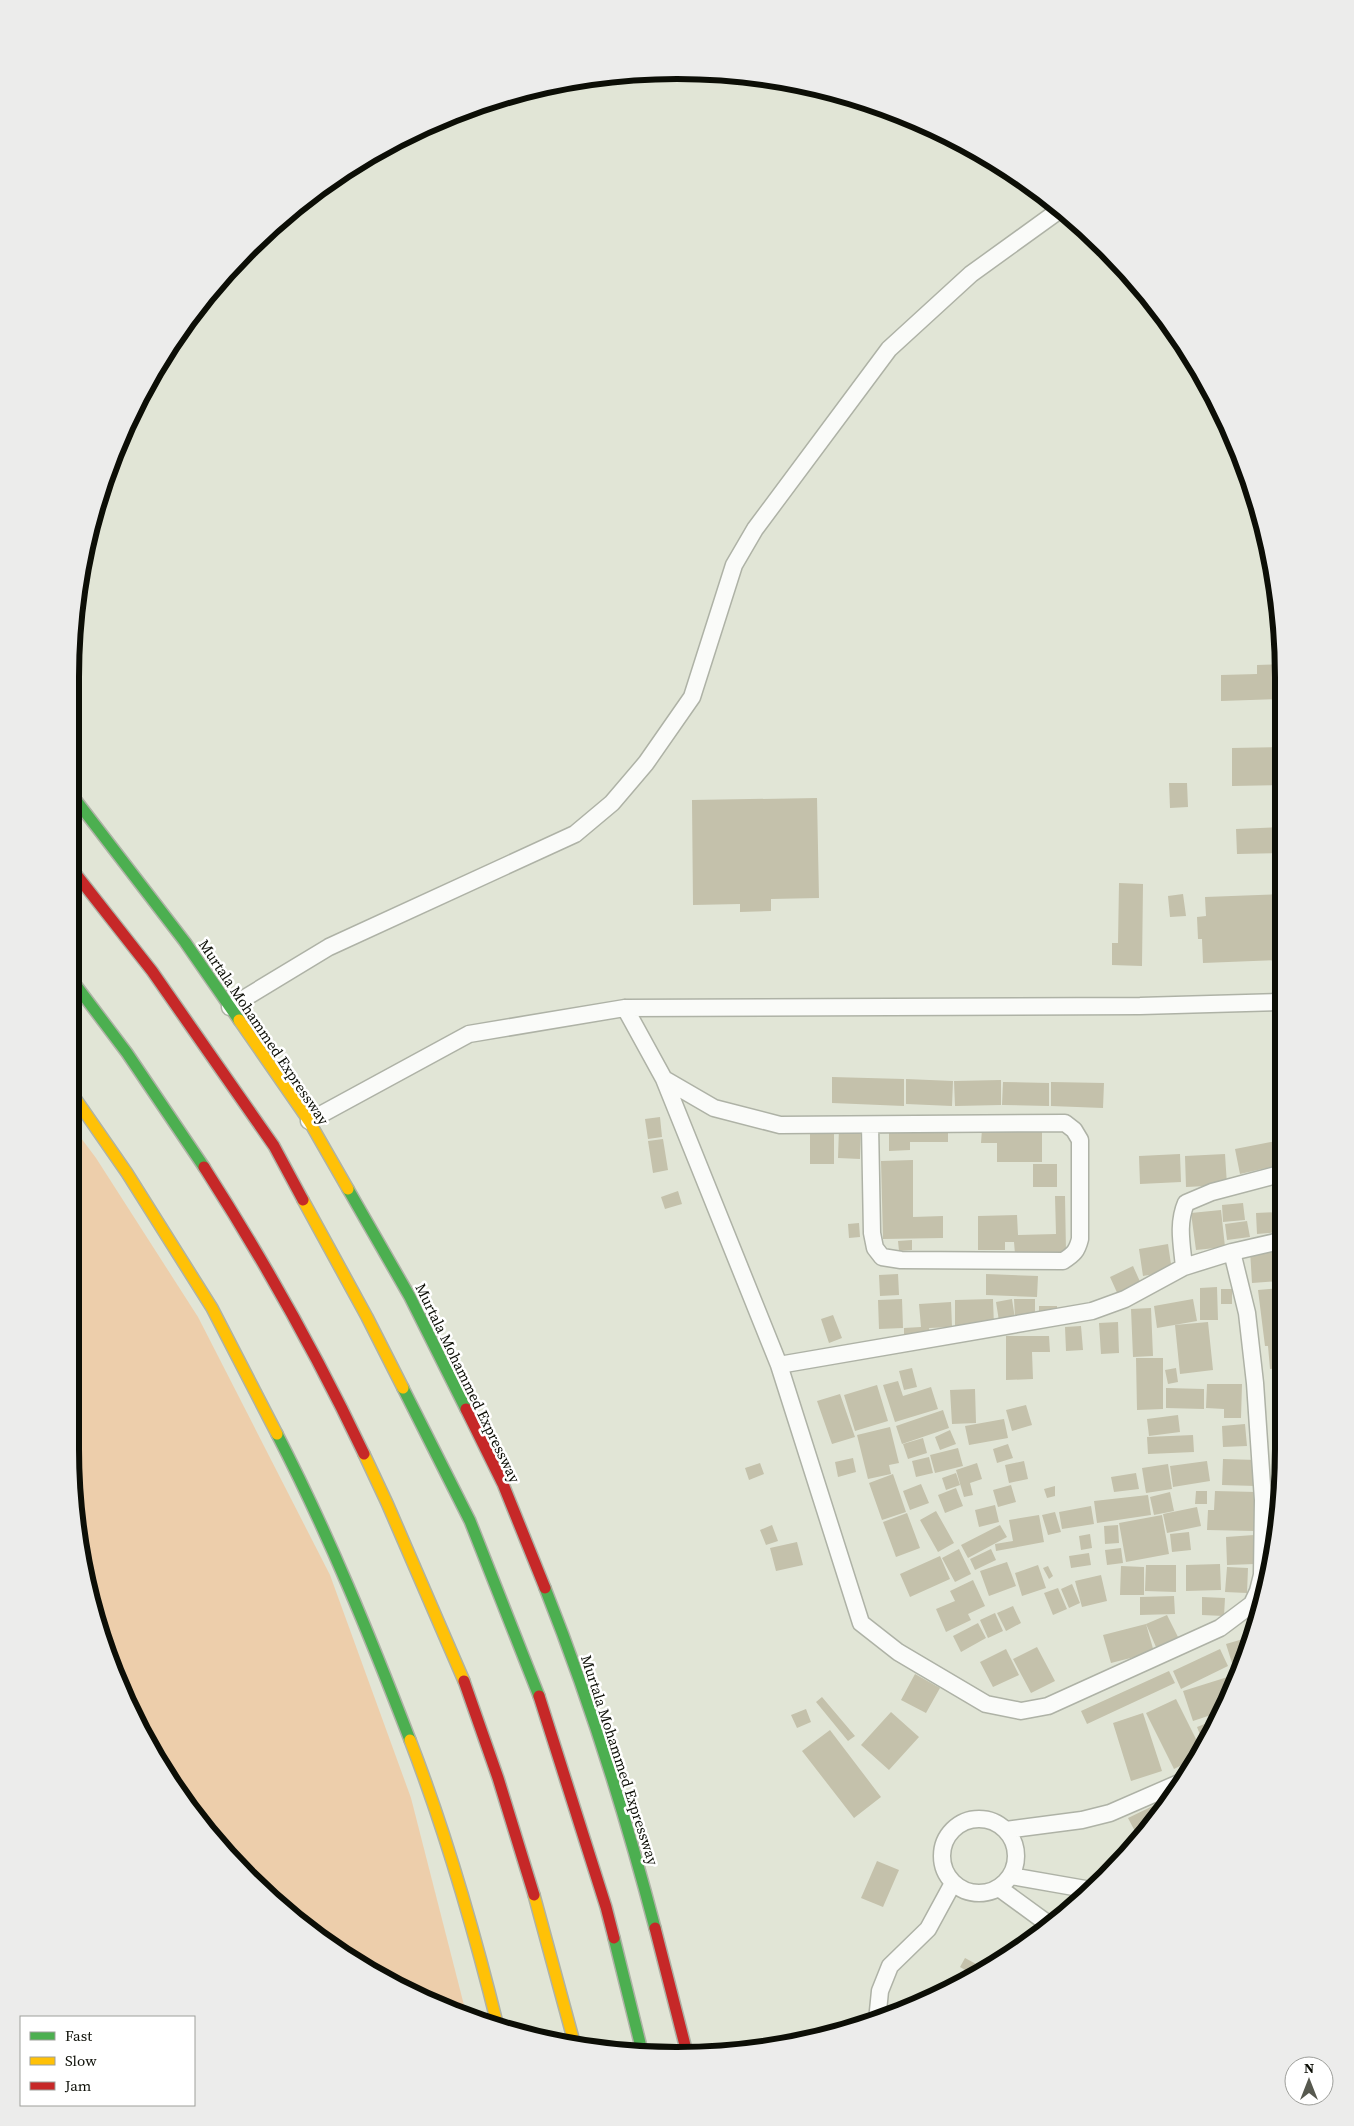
<svg xmlns="http://www.w3.org/2000/svg" width="1354" height="2126" viewBox="0 0 1354 2126" font-family="'Source Serif 4',serif">
  <style>
    .green { fill: #edceab }
    .building { fill: #c4c1ab }
    .lines { fill: none; stroke-linecap: round; stroke-linejoin: round }
    .street-casing { stroke: #aeb2a6; stroke-width: 19 }
    .fast-casing { stroke: #aeb2a6; stroke-width: 14 }
    .slow-casing { stroke: #aeb2a6; stroke-width: 14 }
    .jam-casing { stroke: #aeb2a6; stroke-width: 14 }
    .street { stroke: #fafbf9; stroke-width: 16 }
    .fast { stroke: #4caf50; stroke-width: 11 }
    .slow { stroke: #ffc107; stroke-width: 11 }
    .jam { stroke: #c62828; stroke-width: 11 }
    .labels { text-anchor: middle; dominant-baseline: central; stroke-width: 5; stroke-linejoin: round; paint-order: stroke }
    .street-label { font-size: 15px; fill: #0c0e06; stroke: #fff }
    .rim { fill: none; stroke: #0c0e06; stroke-width: 6 }
  </style>
  <rect width="100%" height="100%" fill="#e1e5d6"/>
  <path class="green" d="M75,1130l21,28 102,159 132,258 81,223 56,219 -93,-42 -67,-45 -86,-81 -49,-63 -70,-142 -27,-115z"/>
  <path class="building" d="M1283,664l-1,35 -61,2v-26l36,-1v-9z
    M1282,747v38l-50,1v-38z
    M1169,783h18l1,24 -18,1z
    M817,798l2,100 -48,1v12l-31,1v-8l-47,1 -1,-105z
    M1282,827v26l-45,1 -1,-25z
    M1119,883l24,1 -1,82 -30,-1v-22h6z
    M1183,894l3,22 -16,1 -2,-21z
    M1282,894l-1,66 -78,3 -1,-24h-4l-1,-22 9,-1 -1,-19z
    M832,1077l72,2v27l-72,-3z
    M906,1079l47,2 -1,25 -46,-2z
    M1001,1080v25l-46,1 -1,-25z
    M1003,1082l46,1v23l-47,-1z
    M1051,1082l53,1 -1,25 -52,-2z
    M660,1117l2,20 -14,2 -3,-20z
    M839,1128l22,1 -1,30 -22,-1z
    M982,1129l60,1v32h-45v-19h-16z
    M948,1130v12h-38v8l-21,1v-20z
    M810,1133h24v31h-24z
    M663,1139l5,31 -15,3 -5,-32z
    M1281,1140l-1,25 -40,9 -5,-25z
    M1180,1154l1,28 -41,2 -1,-28z
    M1225,1154l2,31 -41,2 -1,-31z
    M913,1160v57l30,-1v22l-60,1 -2,-78z
    M1033,1164h24v23h-24z
    M678,1191l4,13 -17,5 -4,-12z
    M1055,1196h10l1,57 -51,1 -1,-12h-9v8h-27v-34l39,-1 1,20 38,-1z
    M1243,1203l2,17 -22,2 -1,-17z
    M1221,1210l4,37 -29,3 -5,-37z
    M1280,1212v20l-23,2 -1,-21z
    M1247,1221l3,16 -23,3 -2,-16z
    M859,1223l1,14 -11,1 -1,-14z
    M912,1240v10l-13,1 -1,-10z
    M1168,1244l4,27 -29,5 -4,-27z
    M1280,1248v33l-28,2 -2,-33z
    M1133,1266l9,20 -23,11 -9,-20z
    M898,1274l1,21 -19,1 -1,-21z
    M986,1274l52,2 -1,21 -51,-2z
    M1217,1287l1,33h-18v-32z
    M1280,1288v80l-10,1 -2,-23h-3l-7,-56z
    M1221,1289h11v15h-11z
    M902,1299l1,29 -24,1 -1,-29z
    M993,1299l1,28 -39,1v-28z
    M1012,1299l3,20 -16,2 -3,-19z
    M1014,1299h21v18l-20,1z
    M1193,1299l4,22 -40,7 -3,-22z
    M951,1302l1,25 -23,1 1,7 -26,1v-8l17,-1 -2,-23z
    M1039,1306h18v11h-18z
    M1151,1308l2,48 -20,1 -2,-48z
    M833,1315l9,23 -13,5 -8,-24z
    M1118,1322l1,31 -18,1 -2,-31z
    M1208,1322l5,48 -33,4 -5,-49z
    M1081,1326l2,24 -17,1 -1,-24z
    M1006,1336h43l1,16h-18l1,27 -27,1z
    M1136,1358h27v51l-26,1z
    M912,1368l5,19 -13,3 -5,-19z
    M1176,1368l2,14 -10,2 -3,-14z
    M898,1381l5,15 28,-9 7,22 -43,13 -12,-37z
    M1207,1384h35l-1,34h-17v-9l-18,-1z
    M877,1385l11,36 -33,10 -11,-36z
    M1166,1388l38,1v20l-38,-1z
    M1272,1388h7v70h-6z
    M975,1389l1,34 -24,1 -2,-34z
    M840,1394l15,43 -23,7 -15,-43z
    M1026,1405l6,20 -20,6 -6,-21z
    M943,1410l6,18 -47,16 -6,-18z
    M1178,1415l2,17 -31,4 -2,-17z
    M1004,1419l4,19 -39,7 -4,-19z
    M1245,1424l2,22 -24,1 -1,-21z
    M890,1427l9,36 -10,2 2,9 -23,5 -11,-44z
    M950,1430l6,14 -16,6 -5,-13z
    M1193,1435l1,17 -46,2 -1,-17z
    M923,1438l4,15 -19,6 -5,-15z
    M1008,1444l5,14 -16,5 -4,-14z
    M958,1448l5,18 -28,7 -5,-18z
    M929,1457l4,16 -17,4 -4,-16z
    M853,1458l3,14 -18,5 -3,-15z
    M1223,1459l34,1 -1,26 -34,-1z
    M1024,1461l4,18 -19,4 -4,-18z
    M1207,1461l3,20 -37,6 -3,-21z
    M760,1463l4,11 -15,6 -4,-12z
    M977,1463l5,16 -12,4 3,12 -9,2 -8,-27z
    M1168,1464l4,25 -26,4 -4,-25z
    M956,1473l4,12 -14,5 -4,-12z
    M1136,1473l3,16 -25,3 -3,-15z
    M893,1474l13,38 -24,8 -13,-37z
    M921,1484l8,19 -19,7 -7,-19z
    M1011,1485l5,17 -18,5 -5,-17z
    M1055,1486v10l-8,2 -3,-9z
    M956,1488l7,18 -18,7 -7,-18z
    M1196,1491h11v13h-12z
    M1215,1491l41,1 -1,39 -48,-1 1,-20h6z
    M1170,1492l4,19 -20,4 -4,-18z
    M1148,1495l3,20 -54,8 -3,-22z
    M995,1505l4,17 -20,5 -4,-17z
    M1091,1506l3,18 -32,5 -3,-17z
    M1197,1507l4,19 -34,7 -4,-19z
    M936,1511l18,32 -16,9 -18,-32z
    M1055,1512l6,20 -13,3 -6,-20z
    M907,1513l13,35 -24,9 -13,-35z
    M1039,1515l5,27 -48,9 -1,-7 18,-3 -4,-21z
    M1162,1515l7,39 -43,8 -7,-39z
    M772,1525l6,16 -12,4 -6,-15z
    M1000,1525l7,12 -39,21 -7,-13z
    M1118,1525l1,18 -14,1 -1,-18z
    M1189,1532l2,18 -19,2 -2,-18z
    M1090,1534l2,14 -11,2 -2,-14z
    M1254,1535l1,29 -28,1 -1,-28z
    M797,1542l6,23 -27,6 -6,-23z
    M1121,1548l2,15 -16,2 -2,-15z
    M959,1549l12,25 -16,8 -13,-24z
    M991,1549l5,11 -21,10 -5,-11z
    M1089,1553l2,12 -20,3 -2,-12z
    M940,1556l10,23 -40,18 -10,-23z
    M1007,1562l9,24 -27,10 -9,-25z
    M1220,1564l1,26 -35,1v-26z
    M1038,1565l8,23 -24,8 -7,-23z
    M1146,1565h30v27l-31,-1z
    M1048,1566l5,10 -4,3 -6,-11z
    M1121,1566l23,1v28h-24z
    M1227,1567l21,1 -1,25 -22,-1z
    M1101,1575l6,26 -25,6 -7,-26z
    M973,1580l12,26 -17,8 3,6 -25,12 -10,-23 19,-8 -5,-10z
    M1072,1584l8,19 -11,5 -8,-19z
    M1058,1588l9,21 -14,6 -9,-22z
    M1174,1596l1,18 -35,1v-18z
    M1202,1597l23,1 -1,18 -22,-1z
    M1013,1606l8,17 -15,8 -9,-18z
    M995,1613l8,18 -15,7 -8,-18z
    M1167,1615l11,22 -22,10 -10,-23z
    M978,1623l8,15 -25,14 -8,-16z
    M1146,1624l8,28 -43,11 -8,-28z
    M1250,1637l-6,22 -12,4 -6,-19z
    M1037,1647l18,34 -24,12 -18,-34z
    M1006,1649l13,26 -26,12 -13,-25z
    M1220,1649l8,17 -47,23 -8,-18z
    M1169,1671l6,12 -88,41 -6,-13z
    M915,1674l25,14 -14,25 -25,-13z
    M1234,1675l3,8 -17,29 -27,9 -10,-30z
    M822,1697l33,39 -7,5 -32,-39z
    M1176,1699l24,48 -8,13 -18,9 -28,-56z
    M806,1709l5,13 -14,6 -6,-13z
    M891,1712l28,25 -30,33 -28,-25z
    M1143,1713l19,58 -31,10 -18,-58z
    M1215,1720l-12,22 -6,-15z
    M830,1730l51,67 -27,21 -52,-67z
    M1159,1803l4,8 -5,8 -19,20 -11,-21z
    M877,1861l22,9 -16,37 -22,-9z
    M965,1958l13,7 -6,9 -12,-7z"/>
  <g class="lines">
    <g class="street-casing">
      <path id="street" d="M230,1007l99,-60 246,-113 37,-31 34,-40 46,-66 42,-132 21,-36 134,-180 82,-75 90,-65
        M625,1008l39,71 50,29 66,17 285,-2 9,7 6,10v99c-3,12 -6,15 -17,22l-162,-1 -19,-3 -7,-9 -3,-15 -2,-108
        M664,1079l115,286 82,258 37,29 88,52 35,7 27,-5 172,-78 32,-24 6,-13 4,-16 1,-75 -8,-117 -8,-70 -15,-61
        M309,1121l160,-87 156,-26 515,-2 141,-4
        M1184,1267c-2,-22 -7,-43 2,-64l26,-11 68,-18
        M779,1365l313,-54 33,-12 59,-32 48,-15 48,-11
        M942 1856a37 37 0 1 1 74 0a37 37 0 1 1-74 0Z
        M1006,1830l76,-10 28,-7 69,-30
        M1011,1876l80,14
        M999,1888l52,38
        M877,2021l3,-30 10,-25 38,-37 25,-46"/>
    </g>
    <g class="fast-casing">
      <path id="fast" d="M75,799l110,143 54,78
        M75,984l52,69 77,114
        M348,1189l62,108 56,112
        M403,1388l67,133 69,175
        M277,1434c51,99 93,202 133,306
        M545,1588c44,111 80,225 110,340
        M614,1938l29,117"/>
    </g>
    <g class="slow-casing">
      <path id="slow" d="M239,1020l70,101 39,68
        M75,1098l52,75 85,135 65,126
        M303,1200l64,117 36,71
        M364,1454l23,49 77,178
        M410,1740c36,93 64,190 88,287
        M534,1895l40,147"/>
    </g>
    <g class="jam-casing">
      <path id="jam" d="M75,873l77,98 122,175 29,54
        M204,1167c59,92 113,188 160,287
        M466,1409l37,75 42,104
        M464,1681l34,97 36,117
        M539,1696l67,211 8,31
        M655,1928l32,125"/>
    </g>
    <use href="#street" class="street"/>
    <use href="#fast" class="fast"/>
    <use href="#slow" class="slow"/>
    <use href="#jam" class="jam"/>
  </g>
  <g class="labels">
    <g class="street-label">
      <text transform="translate(264 1032) rotate(56)">Murtala Mohammed Expressway</text>
      <text transform="translate(468 1383) rotate(64)">Murtala Mohammed Expressway</text>
      <text transform="translate(620 1760) rotate(72)">Murtala Mohammed Expressway</text>
    </g>
  </g>
  <path d="M0 0H1354V2126H0ZM677 79H677A598 598 0 0 1 1275 677V1449A598 598 0 0 1 677 2047H677A598 598 0 0 1 79 1449V677A598 598 0 0 1 677 79Z" fill="#ececeb" fill-rule="evenodd"/>
  <path class="rim" d="M677 79H677A598 598 0 0 1 1275 677V1449A598 598 0 0 1 677 2047H677A598 598 0 0 1 79 1449V677A598 598 0 0 1 677 79Z"/>
  <rect x="20" y="2016" width="175" height="90" fill="#ffffff" stroke="#9e9f9b"/>
  <rect x="30" y="2032" width="25" height="8" fill="#4caf50" stroke="#9e9f9b"/>
  <text x="65" y="2041" font-size="15" fill="#0c0e06">Fast</text>
  <rect x="30" y="2057" width="25" height="8" fill="#ffc107" stroke="#9e9f9b"/>
  <text x="65" y="2066" font-size="15" fill="#0c0e06">Slow</text>
  <rect x="30" y="2082" width="25" height="8" fill="#c62828" stroke="#9e9f9b"/>
  <text x="65" y="2091" font-size="15" fill="#0c0e06">Jam</text>
  <g transform="translate(1309 2081)"><circle r="24" fill="#ffffff" stroke="#9e9f9b"/>
  <path d="M0-4L9 19L0 12L-9 19Z" fill="#57594f"/>
  <text y="-8" font-size="14" font-weight="bold" text-anchor="middle" fill="#0c0e06">N</text>
  </g>
</svg>
